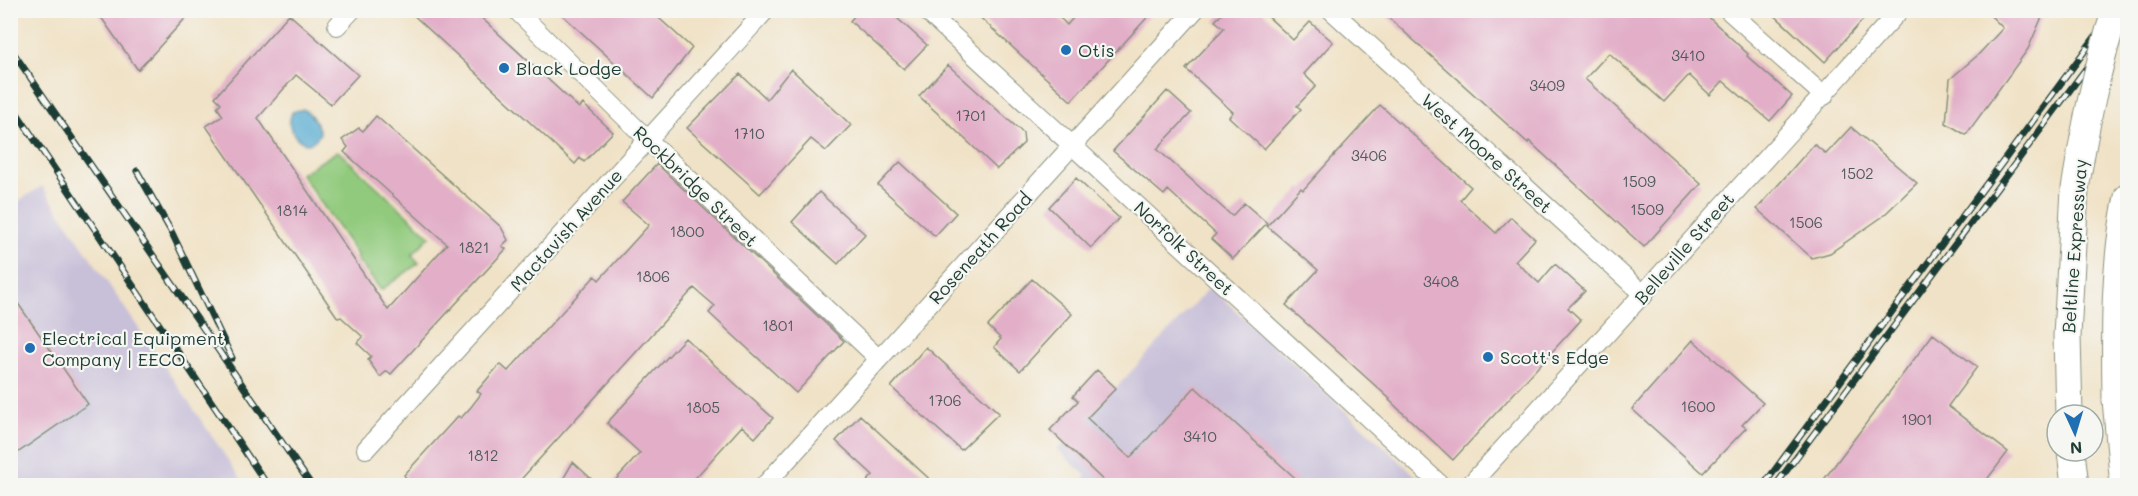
<svg xmlns="http://www.w3.org/2000/svg" width="2138" height="496" viewBox="0 0 2138 496" font-family="Mali,sans-serif">
  <style>
    .industrial { fill: #c8bfd8 }
    .green { fill: #91ca7d; stroke: #588458; stroke-width: 1.5 }
    .water { fill: #53a9d0; stroke: #397382; stroke-width: 1.5 }
    .building { fill: #e2aec8 }
    .lines { fill: none; stroke-linecap: round; stroke-linejoin: round }
    .minor-casing { stroke: #88907d; stroke-width: 20 }
    .highway-casing { stroke: #88907d; stroke-width: 29 }
    .minor { stroke: #fff; stroke-width: 18 }
    .highway { stroke: #fff; stroke-width: 27 }
    .rail-casing { stroke: #1f3d34; stroke-width: 7 }
    .rail { stroke: #f6f6f2; stroke-width: 4.5; stroke-dasharray: 14; stroke-linecap: butt }
    .highway-bridge-casing { stroke: #88907d; stroke-width: 29; stroke-linecap: butt }
    .highway-bridge { stroke: #fff; stroke-width: 27 }
    .poi-dot { fill: #1f6fb2; stroke: #f6f6f2; stroke-width: 2 }
    .labels { text-anchor: middle; dominant-baseline: central; stroke-width: 4.5; stroke-linejoin: round; paint-order: stroke }
    .number-label { font-size: 15px; fill: #505959 }
    .poi-label { font-size: 18px; fill: #1f3d34; stroke: #f6f6f2; text-anchor: start }
    .street-label { font-size: 18px; fill: #1f3d34; stroke: #f6f6f2 }
  </style>
  <rect width="100%" height="100%" fill="#f6f6f2"/>
  <filter id="ink" filterUnits="userSpaceOnUse"><feTurbulence type="fractalNoise" baseFrequency=".0167" numOctaves="2"/><feDisplacementMap in="SourceGraphic" scale="12" xChannelSelector="R" yChannelSelector="G"/><feConvolveMatrix kernelMatrix="1 2 1 2 8 2 1 2 1" color-interpolation-filters="sRGB"/></filter>
  <filter id="wash" filterUnits="userSpaceOnUse"><feTurbulence type="fractalNoise" baseFrequency=".008" numOctaves="4" result="noise"/><feDisplacementMap in="SourceGraphic" scale="24" xChannelSelector="R" yChannelSelector="G"/><feGaussianBlur stdDeviation="1.35" result="paint"/><feColorMatrix in="noise" values="0 0 0 0 0 0 0 0 0 0 0 0 0 0 0 0 0 1.4 0 .05"/><feComposite in="paint" operator="in"/></filter>
  <g filter="url(#wash)">
    <rect width="100%" height="100%" fill="#f0e2c6"/>
    <path class="industrial" d="M42,186l203,299 -234,1v-280z
      M1210,287l216,198h-348l8,-9 -28,-26z"/>
    <path class="green" d="M338,151l92,85 -18,19 7,8 -38,27 -25,-32 2,-2 -57,-82z"/>
    <path class="water" d="M303,109c8,4 15,15 17,24 -10,20 -27,7 -31,-10l3,-11z"/>
    <g id="blocks">
      <path class="building" d="M96,10h97l-55,60z
        M408,10h65l106,98 4,-4 30,28 -29,30 -4,-4 -5,6z
        M557,10h93l42,38 -39,50z
        M859,10h29l39,35 -23,24 -54,-48z
        M972,10h80l15,15 13,-15h74l-83,91z
        M1225,10h36l32,30 17,-18 23,20 -29,32 12,12 -19,20 4,3 -37,40 -35,-32 4,-5 -47,-43 38,-41 -9,-7z
        M1380,10h321l47,44 -1,2 45,40 -22,25 -47,-40 -13,14 -21,-20 -25,27 -55,-49 -24,26 116,105 -57,63 -115,-106 -1,2z
        M1769,10h103l-47,52z
        M1985,10h60l-17,39 -62,86 -20,-12 4,-44 28,-24 25,-27z
        M289,14l69,61 -27,29 -35,-29 -38,43 130,192 59,-66 -103,-92 4,-5 -6,-7 17,-12 4,3 13,-15 125,111 7,13 -6,6 4,3 -115,125 -4,-3 -7,6 -12,-17 3,-4 -14,-13 6,-6 -22,-20 -3,1 -132,-192 17,-10 -6,-9 4,-4 -6,-6z
        M948,65l75,68 1,10 -27,26 -78,-73z
        M791,69l60,56 -25,26 -15,-12 -51,55 -73,-66 53,-54 27,25z
        M1167,91l24,22 -34,36 75,67 12,-13 23,20 -34,36 -22,-20 5,-5 -48,-44 -4,5 -51,-44z
        M1380,105l91,82 -11,13 36,33 15,-16 24,22 -20,22 24,22 16,-19 30,27 -17,17 13,12 -128,140 -64,-60 1,-1 -104,-94 32,-35 -51,-44 34,-38 2,2z
        M1851,127l66,56 -35,34 -52,36 -18,5 -55,-49 57,-65 12,10z
        M900,162l56,51 -21,23 -57,-51z
        M657,164l187,177 -48,52 -87,-80 6,-7 -21,-18 -179,198h-104l-7,-11 54,-59 3,2 10,-11 10,-13 -4,-3 23,-27 8,7 87,-95 4,4 50,-55 -27,-23z
        M1076,178l43,40 -28,30 -42,-41z
        M819,192l46,42 -27,30 -46,-42z
        M1032,279l40,35 -52,57 -26,-24 7,-8 -13,-13z
        M10,292l78,112 -78,54z
        M1933,334l44,33 -29,39 60,46 -26,34h-163z
        M685,338l88,80 -18,20 -13,-12 -54,60h-78l30,-33 -33,-30z
        M1693,340l70,63 -21,22 4,3 -43,45 -71,-64z
        M926,347l73,66 -38,37 -70,-63z
        M1097,370l19,18 -29,30 43,40 65,-71 109,99h-195l-59,-56 28,-29 -5,-5z
        M860,415l77,71h-74l10,-11 -37,-34z
        M573,462l26,24h-40z"/>
    </g>
  </g>
  <g filter="url(#ink)">
    <use href="#blocks" fill-opacity="0" stroke="#88907d" stroke-width="1.5"/>
    <g class="lines">
      <g class="minor-casing">
        <path id="minor" d="M516,10l132,130 231,219
          M925,10l517,476
          M1331,10l313,285
          M1728,10l96,86
          M337,26l15,-16
          M366,449l400,-439
          M764,486l431,-476
          M1469,486l431,-476"/>
      </g>
      <g class="highway-casing">
        <path id="highway" d="M2116,400c-1,-68 -2,-137 12,-203
          M2069,415l-2,-79 8,-147
          M2071,451l4,35"/>
      </g>
      <use href="#minor" class="minor"/>
      <use href="#highway" class="highway"/>
      <g class="rail-casing">
        <path id="rail" d="M10,48l302,438
          M10,103l258,383
          M137,171l35,62 60,125
          M1763,486l352,-476
          M1775,486l353,-474"/>
      </g>
      <use href="#rail" class="rail"/>
      <g class="highway-bridge-casing">
        <path id="highway-bridge" d="M2075,189c10,-61 21,-120 41,-179
          M2116,400l8,86"/>
      </g>
      <use href="#highway-bridge" class="highway-bridge"/>
    </g>
  </g>
  <g class="poi-dot">
    <circle cx="1066" cy="50" r="6"/>
    <circle cx="504" cy="68" r="6"/>
    <circle cx="30" cy="348" r="6"/>
    <circle cx="1488" cy="357" r="6"/>
  </g>
  <g class="labels">
    <g class="number-label">
      <text x="1688" y="55">3410</text>
      <text x="1547" y="85">3409</text>
      <text x="971" y="115">1701</text>
      <text x="749" y="133">1710</text>
      <text x="1369" y="155">3406</text>
      <text x="1857" y="173">1502</text>
      <text x="1639" y="181">1509</text>
      <text x="1647" y="209">1509</text>
      <text x="292" y="210">1814</text>
      <text x="1806" y="222">1506</text>
      <text x="687" y="231">1800</text>
      <text x="474" y="247">1821</text>
      <text x="653" y="276">1806</text>
      <text x="1441" y="281">3408</text>
      <text x="778" y="325">1801</text>
      <text x="945" y="400">1706</text>
      <text x="1698" y="406">1600</text>
      <text x="703" y="407">1805</text>
      <text x="1917" y="419">1901</text>
      <text x="1200" y="436">3410</text>
      <text x="483" y="455">1812</text>
    </g>
    <g class="poi-label">
      <text x="1078" y="50">Otis</text>
      <text x="516" y="68">Black Lodge</text>
      <text x="42" y="338">Electrical Equipment<tspan x="42" dy="21">Company | EECO</tspan></text>
      <text x="1500" y="357">Scott's Edge</text>
    </g>
    <g class="street-label">
      <text transform="translate(1487 153) rotate(42)">West Moore Street</text>
      <text transform="translate(696 186) rotate(44)">Rockbridge Street</text>
      <text transform="translate(566 230) rotate(-48)">Mactavish Avenue</text>
      <text transform="translate(2074 246) rotate(-86)">Beltline Expressway</text>
      <text transform="translate(980 248) rotate(-48)">Roseneath Road</text>
      <text transform="translate(1184 248) rotate(43)">Norfolk Street</text>
      <text transform="translate(1684 248) rotate(-49)">Belleville Street</text>
    </g>
  </g>
  <rect width="2138" height="496" fill="none" stroke="#f6f6f2" stroke-width="36"/>
  <g transform="translate(2075 433) rotate(176)"><circle r="28" fill="#f6f6f2" stroke="#a0aca6" stroke-width="1.5"/>
  <path d="M0-4.5L10 22L0 15L-10 22Z" fill="#1f6fb2"/>
  <text y="-9" font-size="16" font-weight="bold" text-anchor="middle" fill="#1f3d34">N</text>
  </g>
</svg>
